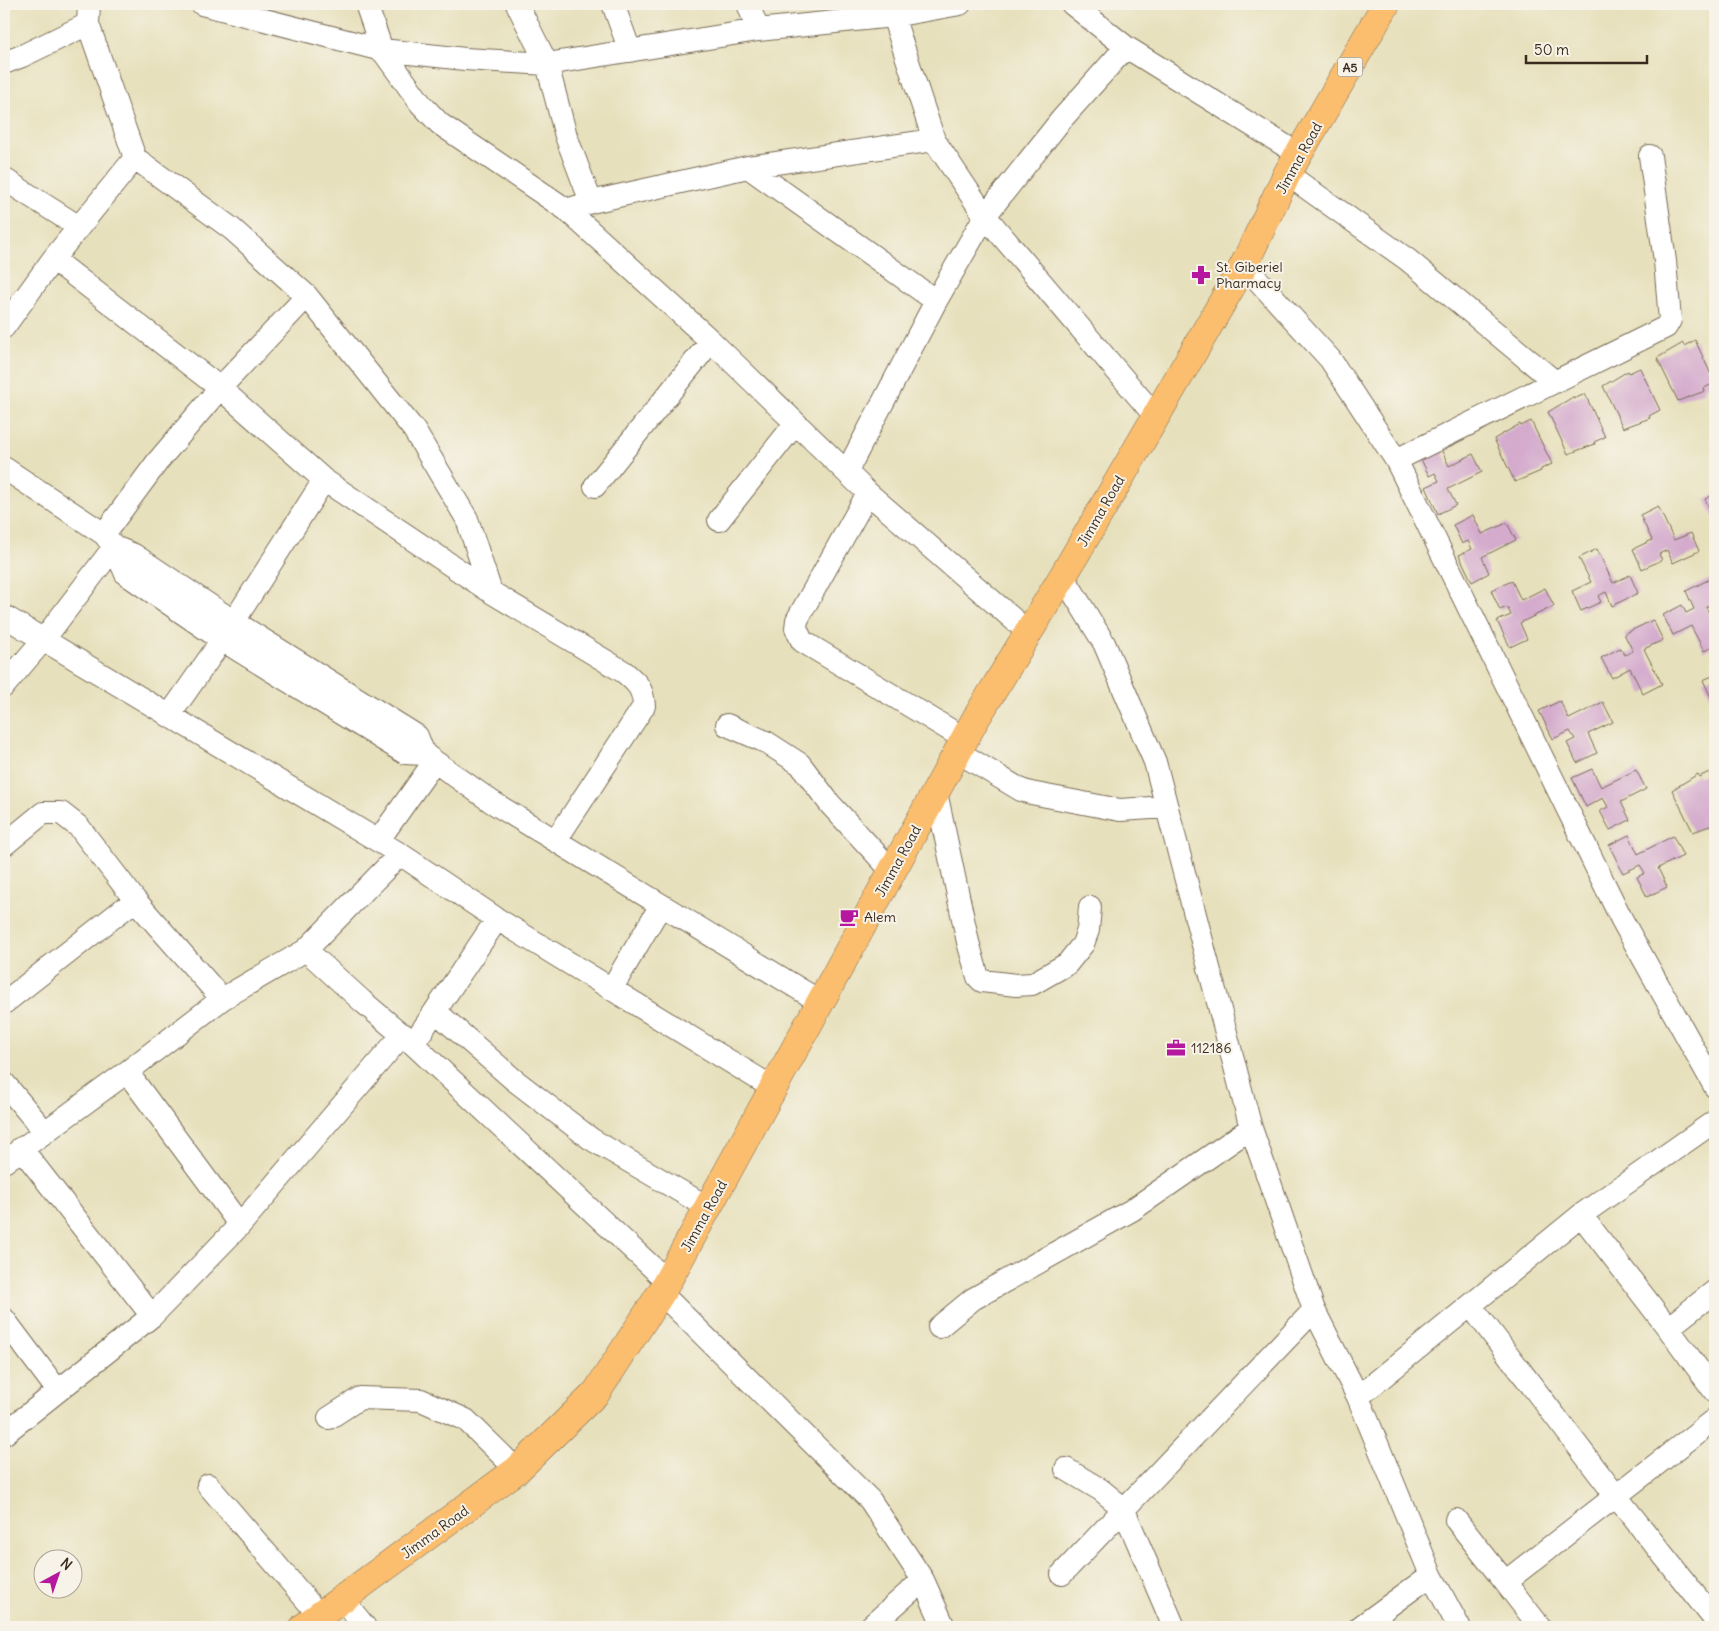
<svg xmlns="http://www.w3.org/2000/svg" width="1719" height="1631" viewBox="0 0 1719 1631" font-family="Delius,sans-serif">
  <style>
    .building { fill: #d4abcd }
    .lines { fill: none; stroke-linecap: round; stroke-linejoin: round }
    .minor-casing { stroke: #776a55; stroke-width: 24 }
    .highway-casing { stroke: #776a55; stroke-width: 29 }
    .minor { stroke: #fff; stroke-width: 22 }
    .highway { stroke: #fbbd6e; stroke-width: 28 }
    .labels { text-anchor: middle; dominant-baseline: central; stroke-width: 4; stroke-linejoin: round; paint-order: stroke }
    .shield { fill: #f7f3e8; stroke: #73665b; stroke-width: 1 }
    .shield-label { font-size: 12px; font-weight: bold; fill: #3b2a1e }
    .street-label { font-size: 14px; fill: #3b2a1e; stroke: #f7f3e8 }
    .poi-label { font-size: 14px; fill: #3b2a1e; stroke: #f7f3e8; text-anchor: start }
  </style>
  <rect width="100%" height="100%" fill="#f7f3e8"/>
  <filter id="ink" filterUnits="userSpaceOnUse"><feTurbulence type="fractalNoise" baseFrequency=".02" numOctaves="2"/><feDisplacementMap in="SourceGraphic" scale="10" xChannelSelector="R" yChannelSelector="G"/><feConvolveMatrix kernelMatrix="1 2 1 2 8 2 1 2 1" color-interpolation-filters="sRGB"/></filter>
  <filter id="wash" filterUnits="userSpaceOnUse"><feTurbulence type="fractalNoise" baseFrequency=".0096" numOctaves="4" result="noise"/><feDisplacementMap in="SourceGraphic" scale="20" xChannelSelector="R" yChannelSelector="G"/><feGaussianBlur stdDeviation="1.12" result="paint"/><feColorMatrix in="noise" values="0 0 0 0 0 0 0 0 0 0 0 0 0 0 0 0 0 1.4 0 .05"/><feComposite in="paint" operator="in"/></filter>
  <g filter="url(#wash)">
    <rect width="100%" height="100%" fill="#e7e0bc"/>
    <g id="blocks">
      <path class="building" d="M1695,340l20,43 -11,5 1,3 -27,10 -21,-43 26,-15 1,3z
        M1640,368l20,42 -11,6 1,2 -27,10 -20,-42 25,-15 1,2z
        M1585,394l20,43 -11,5 1,2 -27,10 -20,-42 25,-15 1,2z
        M1531,421l21,43 -11,5v2l-26,11 -21,-43 26,-15 1,2z
        M1440,447l9,19 24,-12 9,18 -34,17 8,16 -18,9 -12,-27 13,-6 -4,-8 -6,3 -9,-19z
        M1715,494v26l-10,-21z
        M1658,506l16,34 17,-7 8,18 -26,12 -6,-13 -8,4 3,6 -20,9 -9,-20 19,-9 -12,-25z
        M1473,515l9,19 25,-11 9,17 -34,17 7,16 -17,9 -13,-27 13,-6 -4,-8 -6,3 -9,-19z
        M1597,549l16,34 17,-8 8,18 -26,13 -6,-14 -8,4 3,6 -20,9 -9,-20 19,-9 -12,-24z
        M1714,577l1,25 -9,5 9,18v21l-11,5 -13,-25 -18,9 -10,-20 19,-10 4,8 8,-4 -8,-18z
        M1512,581l9,19 24,-12 9,18 -34,17 7,16 -17,8 -13,-26 14,-6 -4,-8 -7,3 -9,-20z
        M1653,620l10,20 -19,9 18,35 -19,10 -13,-26 -18,10 -11,-20 19,-10 5,7 8,-4 -9,-17z
        M1715,675v31l-12,-26z
        M1560,701l9,18 34,-17 10,20 -25,12 9,19 -20,10 -10,-20 8,-4 -5,-8 -17,8 -14,-28z
        M1592,769l9,18 35,-17 10,19 -25,13 9,18 -20,10 -10,-19 8,-4 -5,-9 -17,9 -14,-29z
        M1709,772l6,12v40l-22,8 -21,-42 26,-16 1,3z
        M1629,835l9,19 35,-18 10,20 -25,12 9,19 -20,10 -10,-20 8,-4 -5,-8 -17,8 -14,-28z"/>
    </g>
  </g>
  <g filter="url(#ink)">
    <use href="#blocks" fill-opacity="0" stroke="#776a55" stroke-width="1"/>
    <g class="lines">
      <g class="minor-casing">
        <path id="minor" d="M89,4l-1,20 47,134 97,71 75,67 107,134 53,89 24,73
          M202,4l180,46 83,9 82,5 211,-34 135,-14 67,-12
          M366,4l16,46 39,54 19,20 127,86 144,131 157,152 160,139
          M517,4l30,60 19,72 25,66
          M613,4l17,47
          M748,4l10,26
          M1072,4l54,43 174,108
          M893,16l41,124 51,76 171,201
          M4,63l18,-7 66,-32
          M748,167l188,134
          M1287,174l121,86 147,122
          M4,179l75,48
          M567,210l24,-8 157,-35 186,-27
          M53,259l167,129 104,92 167,112 133,80c13,11 19,16 20,34l-88,134
          M1244,265l86,94 66,101 226,460 93,167
          M4,327l49,-68 82,-101
          M1396,460l270,-133 4,-7 -5,-59 -15,-105
          M4,468l100,66 10,13 -70,92 -40,47
          M847,471l89,-170 49,-85 76,-96 65,-73
          M595,486l116,-145
          M868,493l-71,127 -1,8 6,13 163,98
          M719,520l76,-96
          M104,534l54,-73 62,-73 87,-92
          M114,547l20,8 99,66 184,115 7,18 -19,-1 -183,-113 -96,-66z
          M1063,576l41,67 51,119 96,366 63,182 44,87 73,178 28,52
          M4,616l396,238 97,65 278,170
          M169,716l53,-76 102,-160
          M727,725l39,17 34,22 30,40 62,67
          M958,752l63,38 10,3 89,17 47,-3
          M424,754l68,48 327,199
          M936,792l32,150 10,35 4,4 34,4 16,-1 35,-20 16,-20 5,-14 2,-23
          M378,841l56,-79
          M4,845l39,-32h18l18,14 56,73 87,99
          M306,950l56,51 51,43 255,238
          M612,988l49,-83
          M4,1003l131,-103
          M435,1011l78,68 78,60 118,69
          M413,1044l84,-125
          M127,1072l113,153
          M4,1083l40,48
          M21,1148l131,168
          M4,1162l123,-90 95,-73 84,-49 94,-96
          M1581,1215l87,113 47,-37
          M661,1293l209,207 53,80 21,47
          M1471,1306l145,190 99,124
          M4,1319l54,72
          M939,1327l34,-28 159,-89 119,-82
          M1668,1328l47,64
          M1358,1397l223,-182 134,-94
          M329,1418l31,-20 61,2 45,20 51,50
          M4,1434l148,-118 88,-91 163,-191
          M1066,1469l35,21 22,18 51,119
          M208,1485l112,131
          M1456,1520l49,62 210,-163
          M1062,1574l252,-264
          M1505,1582l35,45
          M343,1600l22,27
          M870,1627l53,-47
          M1360,1627l71,-52"/>
      </g>
      <g class="highway-casing">
        <path id="highway" d="M304,1627l213,-157 79,-77 65,-100 314,-573 88,-144 181,-311 43,-91 99,-170"/>
      </g>
      <use href="#minor" class="minor"/>
      <use href="#highway" class="highway"/>
    </g>
  </g>
  <defs>
    <g id="pharmacy-bare" transform="scale(1.5)"><path d="M-2-6h4v4h4v4h-4v4h-4v-4h-4v-4h4Z" fill="#b5179e" stroke="#f7f3e8" stroke-width="2.5" paint-order="stroke"/></g>
    <g id="cafe-bare" transform="scale(1.5)"><path d="M-5.5-4.5H6V0H3Q3 3.5 0 3.5H-2.5Q-5.5 3.5-5.5 0ZM3-3.2v2h1.7v-2ZM-6 4.5H4V6H-6Z" fill="#b5179e" stroke="#f7f3e8" stroke-width="2.5" paint-order="stroke"/></g>
    <g id="office-bare" transform="scale(1.5)"><path d="M-6-3h4V-5.5h4V-3h4V5H-6ZM-1-4.5V-3h2v-1.5ZM-6 0V1H6V0Z" fill="#b5179e" stroke="#f7f3e8" stroke-width="2.5" paint-order="stroke"/></g>
  </defs>
  <g fill-rule="evenodd">
    <use href="#pharmacy-bare" x="1201" y="275"/>
    <use href="#cafe-bare" x="849" y="917"/>
    <use href="#office-bare" x="1176" y="1048"/>
  </g>
  <g class="labels">
    <rect class="shield" x="1337.5" y="57.5" width="25" height="19" rx="4"/>
    <g class="shield-label">
      <text x="1350" y="67">A5</text>
    </g>
    <g class="street-label">
      <text transform="translate(1299 158) rotate(-61)">Jimma Road</text>
      <text transform="translate(1101 511) rotate(-60)">Jimma Road</text>
      <text transform="translate(898 861) rotate(-61)">Jimma Road</text>
      <text transform="translate(704 1216) rotate(-61)">Jimma Road</text>
      <text transform="translate(435 1532) rotate(-36)">Jimma Road</text>
    </g>
    <g class="poi-label">
      <text x="1216" y="267">St. Giberiel<tspan x="1216" dy="16">Pharmacy</tspan></text>
      <text x="864" y="917">Alem</text>
      <text x="1191" y="1048">112186</text>
    </g>
  </g>
  <rect width="1719" height="1631" fill="none" stroke="#f7f3e8" stroke-width="20"/>
  <g transform="translate(58 1574) rotate(40)"><circle r="24" fill="#f7f3e8" stroke="#aca397"/>
  <path d="M0-4L9 19L0 12L-9 19Z" fill="#b5179e"/>
  <text y="-8" font-size="14" font-weight="bold" text-anchor="middle" fill="#3b2a1e">N</text>
  </g>
  <path d="M1526 55v8h121v-8" fill="none" stroke="#3b2a1e" stroke-width="2.5"/>
  <text x="1534" y="55" font-size="15" fill="#3b2a1e" stroke="#f7f3e8" stroke-width="4" paint-order="stroke">50 m</text>
</svg>
